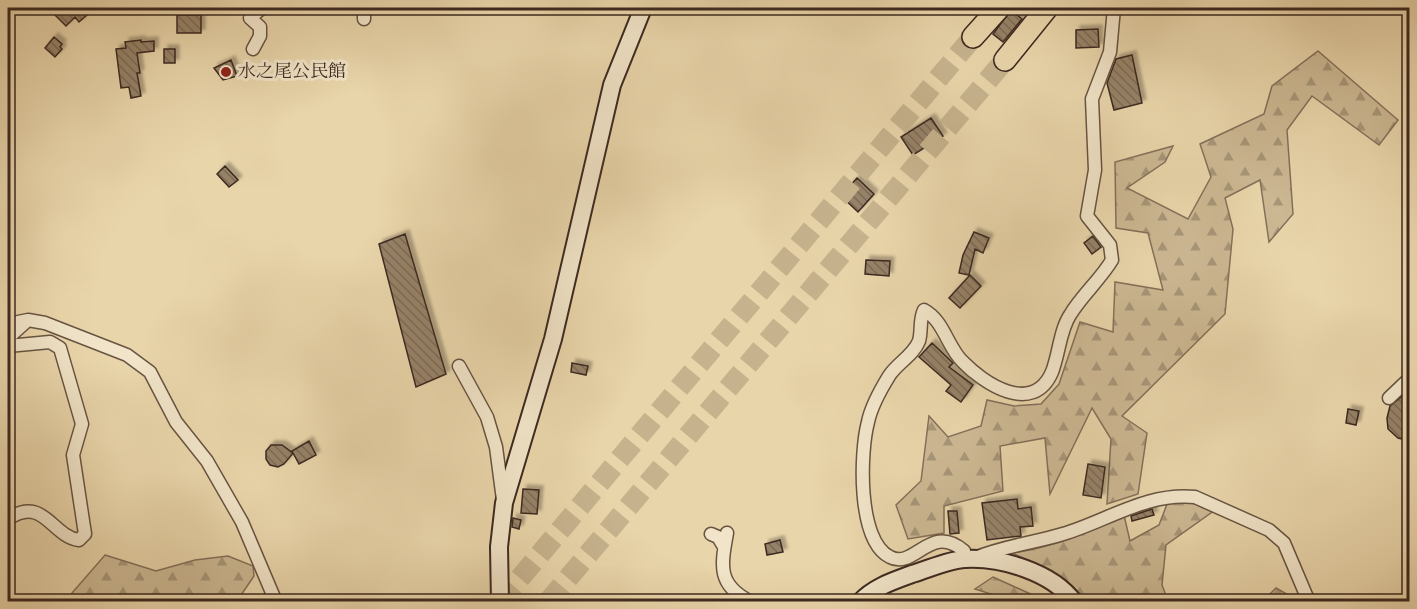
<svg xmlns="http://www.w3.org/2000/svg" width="1417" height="609" viewBox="0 0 1417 609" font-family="Vollkorn,'Noto Serif JP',serif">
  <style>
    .forest { fill: url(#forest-firs); stroke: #84705a; stroke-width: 1.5 }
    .building { fill: url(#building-back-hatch); stroke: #3c2920; stroke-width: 1.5; filter: url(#shadow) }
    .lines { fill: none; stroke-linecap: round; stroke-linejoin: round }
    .highway-tunnel { stroke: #c6b38e; stroke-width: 21; stroke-dasharray: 21 10; stroke-linecap: butt }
    .street-casing { stroke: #675442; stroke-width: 15 }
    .secondary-casing { stroke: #3c2920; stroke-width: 20 }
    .highway-casing { stroke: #3c2920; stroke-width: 24 }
    .street { stroke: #f1e4c8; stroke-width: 12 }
    .secondary { stroke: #f1e4c8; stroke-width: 16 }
    .highway { stroke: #e9d5aa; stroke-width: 21 }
    .poi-dot { fill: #8f2418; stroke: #f1e4c8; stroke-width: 2 }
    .labels { text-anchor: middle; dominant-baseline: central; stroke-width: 6; stroke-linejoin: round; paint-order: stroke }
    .poi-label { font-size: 18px; fill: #3c2920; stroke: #f1e4c8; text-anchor: start }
  </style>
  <defs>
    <pattern id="forest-firs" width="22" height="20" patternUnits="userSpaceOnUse" patternTransform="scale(1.5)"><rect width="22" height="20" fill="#ccb893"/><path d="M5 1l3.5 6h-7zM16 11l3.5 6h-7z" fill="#a79678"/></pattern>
    <pattern id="building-back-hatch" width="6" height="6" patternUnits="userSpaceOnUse" patternTransform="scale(1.5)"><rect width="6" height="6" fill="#968268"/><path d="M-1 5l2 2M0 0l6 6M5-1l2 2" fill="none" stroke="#7c6a55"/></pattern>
    <filter id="shadow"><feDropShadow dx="4" dy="-4" stdDeviation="1.5" flood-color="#0004"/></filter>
  </defs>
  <rect width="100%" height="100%" fill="#e9d5aa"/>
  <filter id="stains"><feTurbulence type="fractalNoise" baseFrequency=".00333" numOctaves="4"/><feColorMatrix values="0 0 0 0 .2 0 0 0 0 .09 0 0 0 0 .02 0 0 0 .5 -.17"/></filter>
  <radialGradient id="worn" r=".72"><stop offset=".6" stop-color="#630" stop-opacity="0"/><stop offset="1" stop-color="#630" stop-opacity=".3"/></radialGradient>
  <path class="forest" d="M1318,51l80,69 -19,25 -67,-49 -25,34 6,84 -24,28 -9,-62 -35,18 8,31 -8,85 -103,102 25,17 -9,61 -31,10 4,-65 -19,-31 -42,86 -5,-56 -45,8 3,45 -59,15v27l-36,6 -12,-34 25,-24 8,-65 19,21 33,-11 6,-26 27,6 27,-2 18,-20 21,-62 33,10 2,-50 48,8 -15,-57 -32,-5 -1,-66 58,-16 -8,16 -38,26 61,31 23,-42 -11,-33 64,-30 8,-28z
    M1185,501l30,9 -49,35 -4,40 6,16h-82c-18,-24 -46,-36 -74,-48 41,-6 76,-20 112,-38l6,26 29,-16 8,-21z
    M105,555l51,16 39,-11 33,-4 25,10 1,10 -17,25h-166l1,-8z
    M993,577l53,24h-54l-1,-7 -16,-5z
    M1276,588l23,13h-36z"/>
  <path class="building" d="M48,8h47l-16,14 -4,-5 -9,9z
    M1011,10l11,9 -19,23 -10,-8z
    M177,15h24v18h-24z
    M1098,29l1,18 -23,1v-18z
    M54,37l8,7 -2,3 2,2 -7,8 -10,-9z
    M141,40v2l13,-1v10l-17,2 3,20h-3l4,23 -10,2 -2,-11 -8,1 -5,-39 10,-1 -1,-6z
    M164,49h11v14h-11z
    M1132,55l10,48 -28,7 -7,-27 9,-24z
    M231,60l6,16 -14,4 -9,-12z
    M931,118l12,18 -30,19 -12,-18z
    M225,166l13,14 -9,7 -12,-13z
    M857,178l17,16 -16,18 -17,-16z
    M974,232l15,6 -6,15 -8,-4 -6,26 -10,-2 4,-18z
    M405,234l41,140 -30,13 -37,-143z
    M1093,236l8,11 -9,7 -8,-11z
    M866,260l24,1 -1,15 -24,-2z
    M970,275l11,11 -21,22 -11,-10z
    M932,343l21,20 -4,4 24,18 -12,17 -15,-11 5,-6 -32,-28z
    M572,363l16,3 -2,9 -15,-3z
    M1410,390v51l-12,-3 -10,-9 -1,-11 3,-12z
    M1348,409l11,2 -3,14 -10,-2z
    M309,441l7,14 -17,9 -6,-11 -9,11 -6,3 -8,-2 -4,-6v-8l5,-6h11l11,8 -1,-2z
    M1088,464l17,3 -4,31 -18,-3z
    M523,489l16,1 -2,24 -16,-1z
    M1017,499l1,10 13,-2 2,19 -13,1 1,9 -34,4 -5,-37z
    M1152,509l2,6 -22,6 -1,-5z
    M948,511h9l2,22 -9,1z
    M513,518l8,2 -2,9 -7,-2z
    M780,540l3,12 -16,3 -2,-11z"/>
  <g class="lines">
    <path class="highway-tunnel" d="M500,602l473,-565
      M548,602l457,-542"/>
    <g class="street-casing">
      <path id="street" d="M364,8v11
        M253,49l7,-13v-9l-10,-9 12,-10
        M8,324l20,-4 17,3 82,32 23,17 26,50 31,39 35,61 34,80
        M8,338l20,-18
        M8,346l42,-4 10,6 22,76 -9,31 12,79 -6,6c-28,-4 -35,-45 -71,-21
        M459,366l28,51 9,30 7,53
        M1389,398l21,-20
        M727,533c-6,33 -10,52 24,69
        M711,534l7,3 6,10
        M975,558c28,-12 59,-15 88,-24 44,-13 84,-42 132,-37l74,33 15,13 25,59
        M964,559v-8c-34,-29 -49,19 -74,6 -33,-16 -30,-105 -22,-135 3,-15 13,-33 21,-46 8,-13 24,-20 30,-35 3,-10 0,-21 5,-31 20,11 23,36 38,51 22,23 71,55 90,11 7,-18 8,-42 18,-57 12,-20 30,-35 42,-55l-2,-15 -23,-29 8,-46 -3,-71 18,-47 4,-44"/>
    </g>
    <g class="secondary-casing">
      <path id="secondary" d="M500,602l-1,-55 5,-44 49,-164 59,-254 31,-77
        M860,602c14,-15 33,-21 52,-28 17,-5 36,-14 53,-15 36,-2 87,13 109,43"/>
    </g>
    <g class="highway-casing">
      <path id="highway" d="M973,37l26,-29
        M1005,60l42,-52"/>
    </g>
    <use href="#street" class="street"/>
    <use href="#secondary" class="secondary"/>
    <use href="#highway" class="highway"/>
  </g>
  <circle class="poi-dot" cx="226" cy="72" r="6"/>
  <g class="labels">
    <g class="poi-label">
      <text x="238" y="72">水之尾公民館</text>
    </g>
  </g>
  <rect width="1417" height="609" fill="none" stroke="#e9d5aa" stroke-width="30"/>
  <rect x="9" y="9" width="1399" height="591" fill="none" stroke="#3c2920" stroke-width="3"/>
  <rect x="15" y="15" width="1387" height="579" fill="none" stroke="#3c2920" stroke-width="1.5"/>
  <rect width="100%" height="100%" filter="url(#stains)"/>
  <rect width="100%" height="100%" fill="url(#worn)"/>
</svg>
